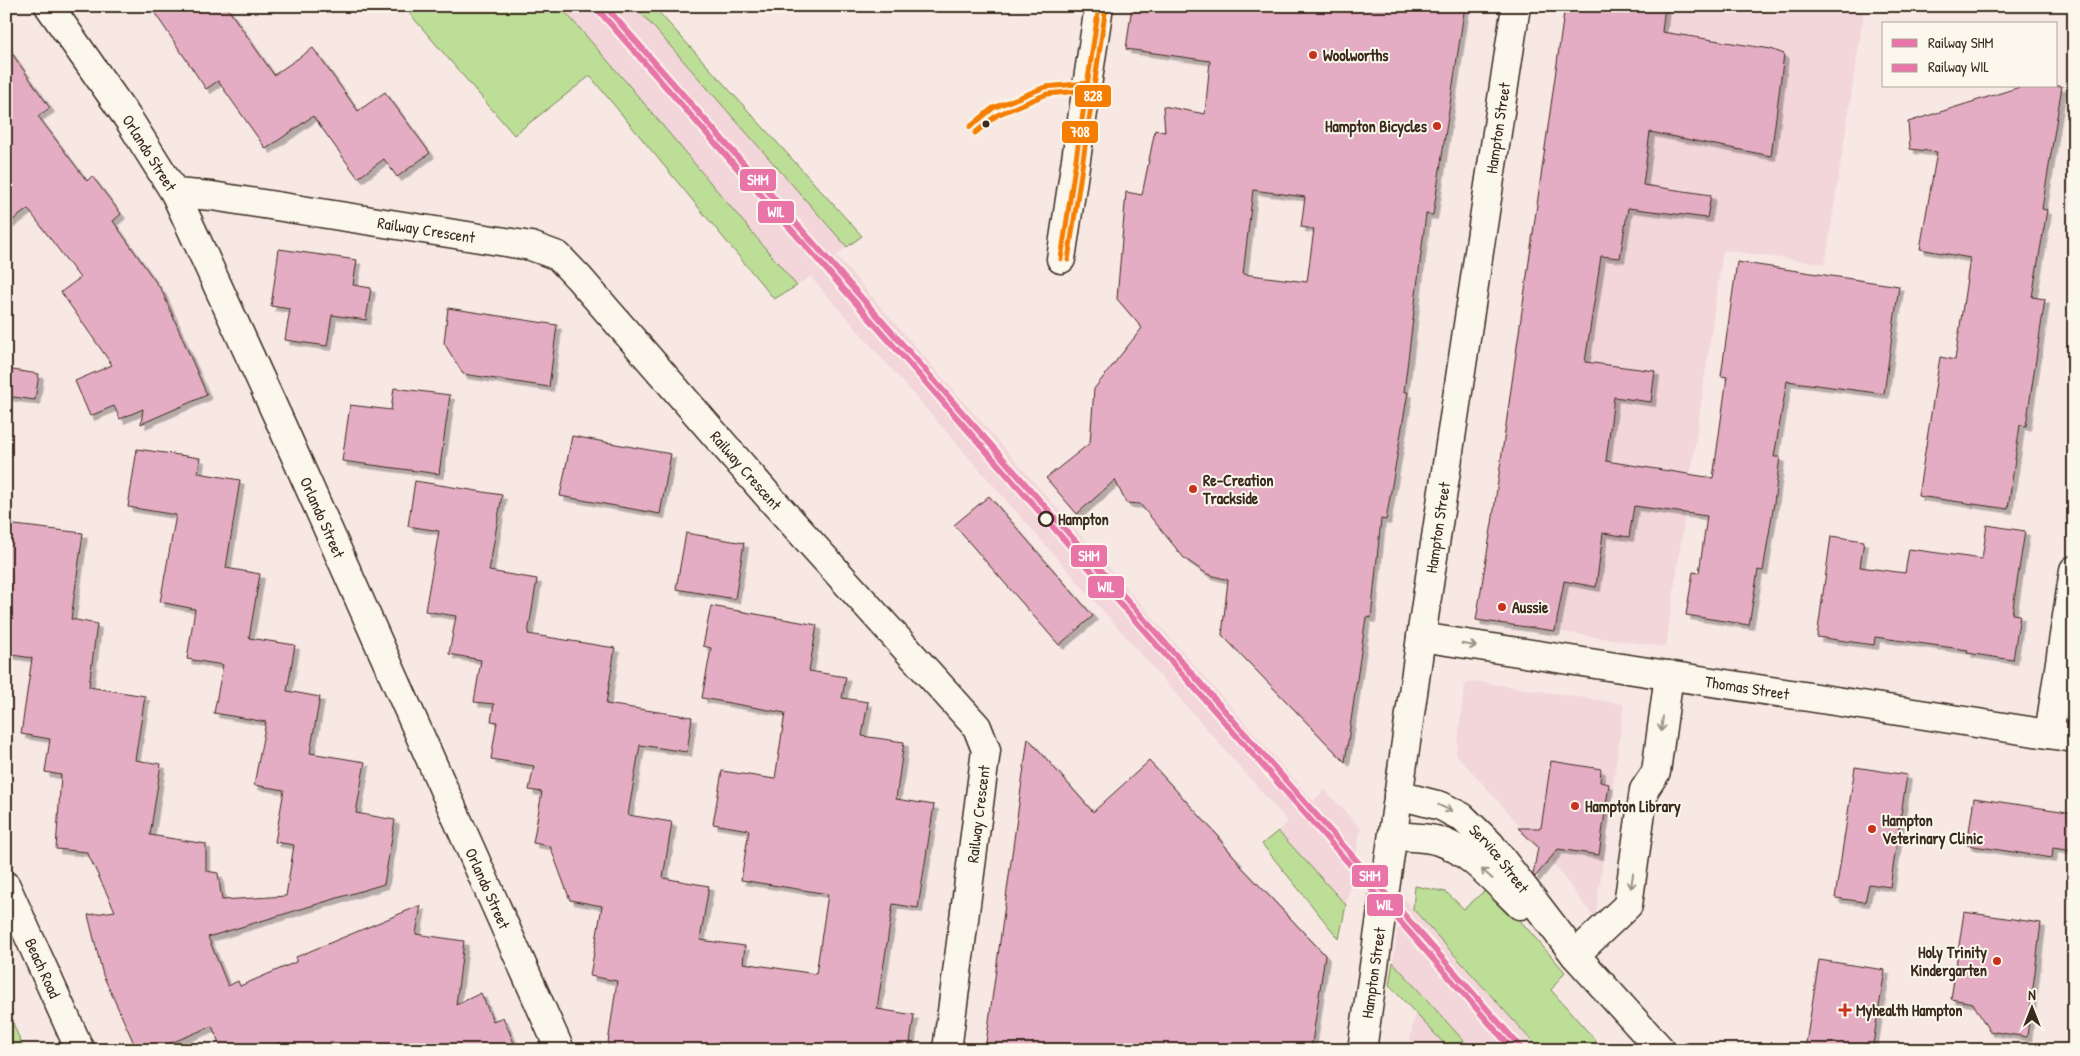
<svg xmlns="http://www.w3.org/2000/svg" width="2080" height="1056" viewBox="0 0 2080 1056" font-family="'Patrick Hand',sans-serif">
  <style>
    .built { fill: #f2d6da }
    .green { fill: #bcde97; stroke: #7c845a }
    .building { fill: #e5adc3; stroke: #3b2a1e; fill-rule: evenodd; filter: url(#shadow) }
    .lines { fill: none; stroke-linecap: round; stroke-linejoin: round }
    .minor-casing { stroke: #3b2a1e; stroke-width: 31 }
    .major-casing { stroke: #3b2a1e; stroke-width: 31 }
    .minor { stroke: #fbf7ec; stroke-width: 28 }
    .major { stroke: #fbf7ec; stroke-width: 28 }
    .bus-1-casing { stroke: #fbf7ec; stroke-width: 9 }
    .bus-2-casing { stroke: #fbf7ec; stroke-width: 9 }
    .bus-1 { stroke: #f57e02; stroke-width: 5 }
    .bus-2 { stroke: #f57e02; stroke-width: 5 }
    .rail-1-casing { stroke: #fbf7ec; stroke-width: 10 }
    .rail-2-casing { stroke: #fbf7ec; stroke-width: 10 }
    .rail-1 { stroke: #e874a8; stroke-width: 6 }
    .rail-2 { stroke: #e874a8; stroke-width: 6 }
    .oneway { stroke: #9b9085 }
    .poi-dot { fill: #c8321e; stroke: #fbf7ec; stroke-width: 2 }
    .bus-dot { fill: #3b2a1e; stroke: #fbf7ec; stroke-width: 2 }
    .stop-dot { fill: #fbf7ec; stroke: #3b2a1e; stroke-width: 2.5 }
    .labels { text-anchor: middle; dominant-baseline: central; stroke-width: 4; stroke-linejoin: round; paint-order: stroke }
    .poi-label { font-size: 16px; font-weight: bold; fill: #3b2a1e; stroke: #fbf7ec; text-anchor: start }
    .street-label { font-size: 16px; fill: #3b2a1e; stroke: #fbf7ec }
    .stop-label { font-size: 16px; font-weight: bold; fill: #3b2a1e; stroke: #fbf7ec; text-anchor: start }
    .line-badge { stroke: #fbf7ec; stroke-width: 2 }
    .badge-label { font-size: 14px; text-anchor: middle; font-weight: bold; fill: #fff }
  </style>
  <defs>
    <filter id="shadow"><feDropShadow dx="4.5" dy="4.5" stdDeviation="0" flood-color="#0004"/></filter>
  </defs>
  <rect width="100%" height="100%" fill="#f7e8e4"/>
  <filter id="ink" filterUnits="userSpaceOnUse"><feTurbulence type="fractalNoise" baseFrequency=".02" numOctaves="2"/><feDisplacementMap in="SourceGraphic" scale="10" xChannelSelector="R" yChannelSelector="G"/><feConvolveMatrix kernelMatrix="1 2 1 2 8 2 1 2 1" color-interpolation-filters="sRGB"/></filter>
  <g filter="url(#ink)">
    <path class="built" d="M560,6h75l212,241 -11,9 477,545 12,-11 36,39 -15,76 -68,-74 10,-9 -478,-546 -13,10 -170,-203z
      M1565,6h300l-40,258 -102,-14 -57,397 -187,-27 36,-268z
      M1473,681l151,23 -29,215 -45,-60 -94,-105 9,-69z
      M1402,896l95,107 43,47h-68l-79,-88z
      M1415,1010l35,40h-41z"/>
    <path class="green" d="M403,6h157l67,77 170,203 -23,13 -184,-223 -76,59z
      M635,6h18l209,230 -15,11z
      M1278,831l68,74 -7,34 -77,-95z
      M1415,886l31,6 18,17 26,-23 75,86 -14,18 53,60h-64l-127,-141z
      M1393,962l79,88h-22l-61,-65z
      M6,1006l18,44h-18z"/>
    <path class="building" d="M150,6h76l48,69 39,-27 45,63 27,-19 45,61 -33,24 -13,-18 -26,19 -45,-62 -47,33 -48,-68 -12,8z
      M1132,6h333l-32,209 -7,-1 -22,178h4l-22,128 -5,-1 -10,99 -5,-1 -21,145 -123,-127 6,-55 -21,-6 -23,-16 -44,-54 -14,-1 -11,-23 -38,34 -31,-36 44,-35 4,-54 48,-61 -25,-29 9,-107 16,3 13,-65 10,2 -2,-26 42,8 5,-53 -84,-12zM1253,190l52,7 -4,30 13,2 -7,53 -64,-8z
      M1565,6h100l-3,26 109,17 13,5 -13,102 -121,-24 -7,53 68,10 -4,23 -79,-10 -8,50 -19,-2 -16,106 70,9 -4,31 -37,-5 -8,64 107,17 14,-101 -6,-1 16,-114 162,24 -15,108 -97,-13 -13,76h6l-6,46 -11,68 -5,-1 -9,55 -63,-10 7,-43 6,1 8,-57 -73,-10 -5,31 -26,-4 -7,54 -32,-6 -9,50 -79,-11 17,-103z
      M6,45l44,63 -12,8 49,65 5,-5 29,38 -8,7 49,70 45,104 -66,29 2,-15 -23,10 -6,-13 -24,10 -15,-35 37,-16 -51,-73 19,-14 -52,-69 -22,16z
      M2023,86h39l-20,123 5,1 -15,87 13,2 -19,127 -6,-1 -12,84 -90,-13 22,-139 15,3 15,-102 -50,-9 17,-97 -27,-3 -2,-27z
      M279,249l78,11 -4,25 18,3 -5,32 -34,-5 -5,31 -42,-6 5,-31 -19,-3z
      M448,308l109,17 -8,62 -86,-13 -19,-31z
      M6,369l33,5 -4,26 -29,-4z
      M394,388l56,7 -11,79 -97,-13 8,-56 41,5z
      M572,436l99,18 -11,60 -100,-18z
      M137,449l63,9 -2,15 42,7 -14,88 34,6 -11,64 46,7 -8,46 33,6 -10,56 55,9 -9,51 39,7 -11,64 -176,53 20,49 10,-5 2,5 56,-24v-5l125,-52 -5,29 48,7 -8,64 25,-12 12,28 10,-4 14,33h-233l-4,-8 -19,8h-39l-10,-24 -58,24h-17l-34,-75 -15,-60 27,-4 -28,-59 -31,-3 5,-74 -16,-3 5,-33 -29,-5 11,-76 -26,-4v-130l77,9 -12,86 26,5 -8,63 56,9 -10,64 26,4 -11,71 56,9v27l12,2 4,27 64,-4 8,-51 -19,-3 9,-52 -30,-5 12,-63 -52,-9 9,-48 -36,-6 8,-50 -35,-7 16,-87 -48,-8z
      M415,481l87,14 -13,76 48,8 -9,55 87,14 -9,56 86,13 -5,35 -47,-7 -12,70 44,7 -9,56 46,8 -9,54 45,6 -2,17 73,11 12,-80 -87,-14 8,-50 -36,-6 9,-53 53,8 10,-66 -83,-15 9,-50 -8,-2 8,-40 106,19 -8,46 37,6 -4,21 26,4 -6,34 42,6 -8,57 38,6 -16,103 -25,-4 -16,105 37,6 -5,35h-302l10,-69 -27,-5 12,-70 -32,-6 -20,-54 -17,-3 9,-51 -13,-2 5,-24 -43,-7 6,-37 -6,-1 3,-17 -20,-2 7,-42 -32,-6 7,-38 -31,-5 14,-80 -31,-5z
      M989,496l104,120 -34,29 -105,-120z
      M1987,525l38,6 -13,83 8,1 -7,45 -46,-7 1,-3 -93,-13 -1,8 -57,-8 14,-101 33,5 -4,26 45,6 4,-24 73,10z
      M686,533l58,10 -9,56 -59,-10z
      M1028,738l65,74 56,-51 70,76 -1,1 20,23 -1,1 88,93 -14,95h-326z
      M1551,761l50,8 -1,13 9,2 -10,71 -41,-6 -23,28 -2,-2 5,-28 -20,-19h23z
      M1855,767l52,8 -17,112 -21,-3 -4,18 -30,-4z
      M1974,798l100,15v38l-21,-3 -1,10 -85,-13z
      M1964,912l77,11 -14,114 -38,-6 -16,-28 -22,-4z
      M1819,960l66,10 -13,80h-67z"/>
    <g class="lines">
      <g class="minor-casing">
        <g id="minor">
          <path id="s1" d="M49,6l80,114 46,73 107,233 278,624"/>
          <path id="s2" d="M175,193l37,3 319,50 27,10 21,22 192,221 206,228 9,23 -39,300"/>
          <path d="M1061,259l38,-253"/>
          <path id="s3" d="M1421,637l653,101"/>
          <path d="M2049,734l25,-164"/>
          <path id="s4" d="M1398,795l43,11 21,11 28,27 85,111 86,95"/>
          <path d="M1393,836c14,1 29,1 42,4 30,6 63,44 85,65"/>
          <path d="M1575,955l53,-50 16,-115 12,-18 13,-97"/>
        </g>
      </g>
      <g class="major-casing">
        <g id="major">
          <path id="s5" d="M6,886l74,164"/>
          <path id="s6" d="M1362,1050l59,-413 95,-631"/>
        </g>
      </g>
      <use href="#minor" class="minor"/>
      <use href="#major" class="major"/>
      <g class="bus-1-casing">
        <path id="bus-1" d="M970,127l23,-19 52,-21 43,-4
          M1061,259l38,-253"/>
      </g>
      <g class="bus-2-casing">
        <path id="bus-2" d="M975,133l22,-18 50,-21 42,-4
          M1068,260l38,-253"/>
      </g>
      <use href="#bus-1" class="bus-1"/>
      <use href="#bus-2" class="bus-2"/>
      <g class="rail-1-casing">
        <path id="rail-1" d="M605,6l918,1044"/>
      </g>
      <g class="rail-2-casing">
        <path id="rail-2" d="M599,11l914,1039"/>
      </g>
      <use href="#rail-1" class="rail-1"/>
      <use href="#rail-2" class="rail-2"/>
    </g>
    <defs><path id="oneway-shaft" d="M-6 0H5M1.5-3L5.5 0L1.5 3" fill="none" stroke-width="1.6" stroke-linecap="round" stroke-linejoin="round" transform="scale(1.25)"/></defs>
    <g class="oneway">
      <use href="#oneway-shaft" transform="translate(1469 645) rotate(9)"/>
      <use href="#oneway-shaft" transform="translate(1662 724) rotate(97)"/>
      <use href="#oneway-shaft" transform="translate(1445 808) rotate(25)"/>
      <use href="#oneway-shaft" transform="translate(1487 874) rotate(-138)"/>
      <use href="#oneway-shaft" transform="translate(1632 881) rotate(98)"/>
    </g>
  </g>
  <g class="poi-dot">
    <circle cx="1313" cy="55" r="5"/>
    <circle cx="1437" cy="126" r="5"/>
    <circle cx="1193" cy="489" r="5"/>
    <circle cx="1502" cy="607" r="5"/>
    <circle cx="1575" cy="806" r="5"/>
    <circle cx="1872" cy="829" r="5"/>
    <circle cx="1997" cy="961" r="5"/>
    <path d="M1842.5 1002.5h5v5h5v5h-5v5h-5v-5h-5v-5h5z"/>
  </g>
  <circle class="bus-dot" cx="986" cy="124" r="4.5"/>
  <circle class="stop-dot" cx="1046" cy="519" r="7"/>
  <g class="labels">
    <g class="poi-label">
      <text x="1323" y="55">Woolworths</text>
      <text x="1427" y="126" text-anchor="end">Hampton Bicycles</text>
      <text x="1203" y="480">Re-Creation<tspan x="1203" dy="18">Trackside</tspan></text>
      <text x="1512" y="607">Aussie</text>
      <text x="1585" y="806">Hampton Library</text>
      <text x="1882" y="820">Hampton<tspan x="1882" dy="18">Veterinary Clinic</tspan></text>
      <text x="1987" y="952" text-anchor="end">Holy Trinity<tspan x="1987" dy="18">Kindergarten</tspan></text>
      <text x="1856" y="1010">Myhealth Hampton</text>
    </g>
    <g class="street-label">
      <text stroke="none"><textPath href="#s6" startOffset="932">Hampton Street</textPath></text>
      <text stroke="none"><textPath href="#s1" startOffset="178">Orlando Street</textPath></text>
      <text stroke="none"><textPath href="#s2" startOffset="254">Railway Crescent</textPath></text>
      <text stroke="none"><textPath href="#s2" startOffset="674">Railway Crescent</textPath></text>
      <text stroke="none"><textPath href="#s1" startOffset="582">Orlando Street</textPath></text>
      <text stroke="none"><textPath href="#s6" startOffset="528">Hampton Street</textPath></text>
      <text stroke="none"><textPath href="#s3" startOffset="330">Thomas Street</textPath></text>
      <text transform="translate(978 814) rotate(-83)">Railway Crescent</text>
      <text stroke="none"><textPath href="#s4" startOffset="124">Service Street</textPath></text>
      <text stroke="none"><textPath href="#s1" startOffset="988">Orlando Street</textPath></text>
      <text stroke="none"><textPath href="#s5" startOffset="90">Beach Road</textPath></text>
      <text stroke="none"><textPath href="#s6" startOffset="78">Hampton Street</textPath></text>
    </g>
    <g class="stop-label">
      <text x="1058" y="519">Hampton</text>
    </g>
  </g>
  <g class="line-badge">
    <rect x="1074" y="84" width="38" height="24" rx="5" fill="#f57e02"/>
    <rect x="1061" y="120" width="38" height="24" rx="5" fill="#f57e02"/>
    <rect x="739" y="168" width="38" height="24" rx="5" fill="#e874a8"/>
    <rect x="757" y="200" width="38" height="24" rx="5" fill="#e874a8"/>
    <rect x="1070" y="544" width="38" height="24" rx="5" fill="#e874a8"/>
    <rect x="1087" y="575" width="38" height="24" rx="5" fill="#e874a8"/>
    <rect x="1351" y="864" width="38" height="24" rx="5" fill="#e874a8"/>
    <rect x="1366" y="893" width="38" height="24" rx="5" fill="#e874a8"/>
  </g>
  <g class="badge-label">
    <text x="1093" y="101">828</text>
    <text x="1080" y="137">708</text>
    <text x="758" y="185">SHM</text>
    <text x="776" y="217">WIL</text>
    <text x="1089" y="561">SHM</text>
    <text x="1106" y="592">WIL</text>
    <text x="1370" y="881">SHM</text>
    <text x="1385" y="910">WIL</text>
  </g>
  <rect width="2080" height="1056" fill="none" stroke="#fbf7ec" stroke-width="25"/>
  <rect x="12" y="12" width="2055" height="1031" fill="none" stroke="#3b2a1e" stroke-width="2" filter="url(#ink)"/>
  <rect x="1882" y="22" width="175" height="65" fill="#fbf7ec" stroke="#aea59a"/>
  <rect x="1892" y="39" width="25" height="8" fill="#e874a8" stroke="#aea59a"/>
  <text x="1928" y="48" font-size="15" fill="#3b2a1e">Railway SHM</text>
  <rect x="1892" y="64" width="25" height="8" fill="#e874a8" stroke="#aea59a"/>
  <text x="1928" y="72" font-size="15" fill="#3b2a1e">Railway WIL</text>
  <g transform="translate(2032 1008)" stroke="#fbf7ec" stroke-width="4" paint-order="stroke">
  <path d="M0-4L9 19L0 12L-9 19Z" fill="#3b2a1e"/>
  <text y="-8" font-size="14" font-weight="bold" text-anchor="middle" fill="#3b2a1e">N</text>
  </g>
</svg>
